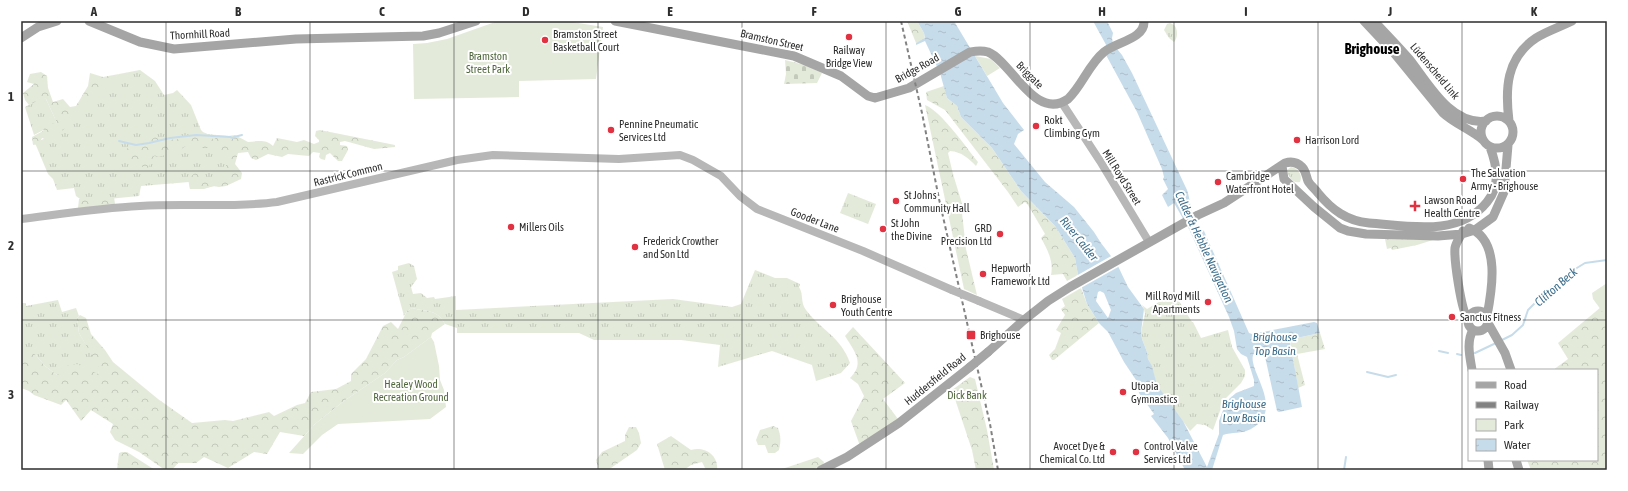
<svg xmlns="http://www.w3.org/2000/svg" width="1628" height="491" viewBox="0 0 1628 491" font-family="'Asap Condensed',sans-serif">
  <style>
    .grass { fill: url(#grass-tufts) }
    .forest { fill: url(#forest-crowns) }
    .cemetery { fill: url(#cemetery-stones) }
    .green { fill: #e3eada }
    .water { fill: url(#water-ripples); fill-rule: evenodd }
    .pier { fill: #fff }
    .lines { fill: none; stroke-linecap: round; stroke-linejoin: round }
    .stream { stroke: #c7dcea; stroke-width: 2 }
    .secondary { stroke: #b7b7b7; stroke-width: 8 }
    .primary { stroke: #a5a5a5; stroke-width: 9 }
    .rail { stroke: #828282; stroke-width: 2; stroke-dasharray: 4 3; stroke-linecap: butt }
    .secondary-bridge { stroke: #b7b7b7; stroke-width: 8 }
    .primary-bridge { stroke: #a5a5a5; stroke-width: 9 }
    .grid { fill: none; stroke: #2d2d2d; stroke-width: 1; stroke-opacity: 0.55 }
    .poi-dot { fill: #e03241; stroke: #fff; stroke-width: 1.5 }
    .labels { text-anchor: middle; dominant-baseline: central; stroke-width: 4; stroke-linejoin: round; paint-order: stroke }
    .street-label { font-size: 11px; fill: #2d2d2d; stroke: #fff }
    .poi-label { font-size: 11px; fill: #2d2d2d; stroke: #fff; text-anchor: start }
    .park-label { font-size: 11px; fill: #50673c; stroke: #fff }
    .water-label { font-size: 12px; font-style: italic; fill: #3d6e8c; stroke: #fff }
    .district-label { font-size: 15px; font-weight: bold; fill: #000; stroke: #fff }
    .neatline { fill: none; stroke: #2d2d2d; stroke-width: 1.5 }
    .grid-label { font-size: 13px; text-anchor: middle; font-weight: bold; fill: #2d2d2d }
  </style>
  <defs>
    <pattern id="grass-tufts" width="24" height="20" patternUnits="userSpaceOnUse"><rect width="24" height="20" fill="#e3eada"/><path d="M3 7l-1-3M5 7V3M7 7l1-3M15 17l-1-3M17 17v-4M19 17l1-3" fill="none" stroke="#c3c9bb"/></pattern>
    <pattern id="forest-crowns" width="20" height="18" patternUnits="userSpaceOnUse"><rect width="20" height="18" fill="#e3eada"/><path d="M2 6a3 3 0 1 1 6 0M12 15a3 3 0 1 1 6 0" fill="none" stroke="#c3c9bb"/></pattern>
    <pattern id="cemetery-stones" width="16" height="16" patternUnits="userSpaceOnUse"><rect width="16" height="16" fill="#e3eada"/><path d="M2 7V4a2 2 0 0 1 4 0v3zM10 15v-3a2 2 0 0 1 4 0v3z" fill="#c3c9bb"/></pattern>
    <pattern id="water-ripples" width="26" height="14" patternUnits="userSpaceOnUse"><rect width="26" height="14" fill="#c7dcea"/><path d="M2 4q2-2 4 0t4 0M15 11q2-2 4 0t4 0" fill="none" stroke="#abbdc9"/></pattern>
  </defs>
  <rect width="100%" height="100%" fill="#fff"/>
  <path class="grass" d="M1170,23l4,2c4,4 4,13 0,17l-5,-4 -5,-8 3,-6z
    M140,70l15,11 9,14 9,-2 4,-3 14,15 10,25 4,4 24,2 7,43c-15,6 -29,10 -46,10l-1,-7 -48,4 -2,10 -31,3 -21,5 -11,-8 -2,-8 -17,2 -4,-11 -5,-5 -13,-31 21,-10 27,-29 36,-30z
    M43,97l3,2 11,24 -23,12 -9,-28z
    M1291,167c7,1 12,8 9,15 -7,2 -12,-5 -13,-12z
    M848,193l28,11 -8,20 -28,-11z
    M409,263l5,3 3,13 -6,8 2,7 8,-1 6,5 7,-1 1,2 21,-3v14l217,-11 59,8 9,-3 14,-34 20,8h12l13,6 -1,3c5,8 1,15 7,23 15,20 35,27 44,53l-9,10 -25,8 -4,-16 -40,-14 -54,16 2,-22 -39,-5h-87l-15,-7h-122v-5l-12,-4c-8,-15 -18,-12 -33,-16l-5,3 -3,5 -12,-44 6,-2v-4z
    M1174,293l18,29h1l8,16 27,-8 4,17 13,23v6l-4,7 -17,17 -11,30 -8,-5 -8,-1 -7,7 -30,-41 -5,-11 -3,-12 -4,-8 -1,-7 -5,-13 -1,-7 4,-18 -1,-5 -2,-4 5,4z
    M58,300l4,12 14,-4 3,8 -2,2 2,15 21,35 -2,6 -41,1 -12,-9 -10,-12h-14v-51h5v3z"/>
  <path class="forest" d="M907,21h10l7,12 1,6 -9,4z
    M41,72l6,4 1,12 5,14 10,-3 7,8 6,-1 12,-20 2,-13 13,4 16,-3 -12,14 -11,7 -33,35 -16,10 -5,-2 -3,6 -6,1 -1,-8 11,-6 3,-7 11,-1 -11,-24 -3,-1 -14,7 -4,-5 -2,-7 11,-9 -7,-2 3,-8z
    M944,86l3,12 10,8 4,11 31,31 29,43 34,35 20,32 3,17 -11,6 -4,-7 -12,1c3,-14 -4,-26 -10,-37l4,-4 -17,-29 -3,-3 -7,5 -10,-15 -63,-82 -18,-10 -1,-8z
    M925,105c17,7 40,41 53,57l-2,4c-8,-8 -14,-14 -26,-15l-2,2 5,21 11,36 -2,3 4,36 11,46 -13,-6z
    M320,130l75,15v2l-21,2 -29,-8 -5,1v3l7,1 1,4 -6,11h-4l-8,-8 -4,2 -1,5 -4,-1 -2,-2 1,-4 -7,-1 -4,4 -21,-2 -6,3 -14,-3 -12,6 -5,-2 -3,-6 -10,1 -3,11 7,9 -1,6 -15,7 -7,1 -6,-1 -9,3h-14l-2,-10 7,-6c8,2 13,7 19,10 14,-8 13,-11 11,-27l-13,-8h-21l-5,-2c-5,2 -7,7 -11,8 -6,3 -11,0 -17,3l-4,-1 -6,12 -19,-4 -2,-5 -5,-4 1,-5 28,-10 4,-3 13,3 23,-2c6,-8 14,-7 21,-1l2,6 1,-5 20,-3 13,7c10,-1 18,-3 25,4l4,-8 20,4 7,-2 10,4 5,-2v-2l-4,-4 1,-5z
    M102,197l6,2 6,-2 1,7 -32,5 -5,-1 1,-9 3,-1 17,2z
    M1385,239l48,1 -16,5 -25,5 -1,-2 -4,1z
    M1081,288l6,16 12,19 -45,37h-2l-3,-5 6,-6 6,-16 -5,-3 9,-15 -4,-6 4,-3 -3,-7z
    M1607,302v168h-76l-4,-10h70v-90h-44l15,-11 -10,-16z
    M412,308c15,4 25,1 33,16l-13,9 -1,4 -27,20 -7,3 -12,13 -41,28 -29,23 -11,12 -24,-4 -13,22 -13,-2 -26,16 -24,-11 -8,6h-18l-6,7h-7l-26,-18 -24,-12 -5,-8 3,-8 -22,-14 -10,11 -15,-21 -5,5 -27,-10 -5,-4 -8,-3v-34h14l10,12 12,9 9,-9 11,-2 21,10 1,-6 -20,-35 -2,-15 3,-3 6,3 5,16 14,16 8,12 45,37 34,24 33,-3 8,1 36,-9 5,4 23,-11 8,-2 6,-11 25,-3 15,-8v-7l15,-15 17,-33 8,-4 7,7 9,-18z
    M853,327l52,56 -22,16 15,20 -38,27 -9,-25 13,-25 -6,-12 -8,-6c15,-15 5,-26 -5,-42z
    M1320,333l5,16 -28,5 8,31 -7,3 -8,-47 2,-2z
    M970,377l5,2 12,51 7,40h-18l-4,-20 -20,-60z
    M773,426l5,2c3,8 3,13 1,22l-4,3h-7l-3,-8h-7l-2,-5 4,-10z
    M629,427h7l3,6 2,10 -4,7 -29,20h-9l-3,-10 6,-8 23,-11v-6z
    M671,436l20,14c13,-4 28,5 26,20h-11l-4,-8 -11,3 -7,5h-19l-8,-26z
    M122,452h5l28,18h-38l2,-17z
    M818,457l6,5 -1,3 -11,5h-33z"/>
  <path class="cemetery" d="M785,60l20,5 17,8 -5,10 -33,1 2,-10z"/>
  <path class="green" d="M498,21h68l37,6 -7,52 -77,2v16l-105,2 -1,-55 14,-1 20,-4z
    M975,56l16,3 9,9 -13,8z
    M1607,283v35l-14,-19 -1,-6z
    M431,337l3,5 5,24 1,14 4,10 2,17 -16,12 -92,5 -16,11 -19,19 -14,-1 26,-29 29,-23 41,-28 12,-13 7,-3z"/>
  <path class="water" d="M917,21h37l49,82 21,27 -6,4 -4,10 31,38 29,25 20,25 7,11 16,21 11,23 16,22 -3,23 1,7 5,13 1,7 4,7 5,19 26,36 24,46 12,-33v-13l6,-16 4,-6 7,-6 18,-7v-6l-7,-23 -6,-3 -4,-5 -3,-18 -5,-14 -40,-88 -15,-26 -6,4 -6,-12 6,-6 -5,-10 1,-2 -2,-8 -25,-57 -31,-57 4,-3 -17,-31h14l6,12 -1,5 1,6 9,11 10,18 55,117c6,18 1,29 17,41l45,102 3,1 62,-12 3,1 3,10 -28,6 -2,4 12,64 -23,5 -2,-1 -13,-59 -6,-2c-22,10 33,57 -7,79 -9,5 -19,3 -28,6l-11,35h-27l-17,-32 -17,-22 3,-2 -15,-21 -3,-13 -12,-18 -16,-30 -9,-9 -12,-19 -9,-29 -3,-17 -20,-32 -34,-35 -29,-43 -31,-31 -4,-11 -10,-8 -7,-25 -15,-32 -9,4v-2l9,-5 -1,-5zM1100,291l4,2 7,17 -3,8 -12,-17 2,-9z"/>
  <path class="pier" d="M1113,255l7,11 -41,23 -3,-13z"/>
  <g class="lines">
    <path class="stream" d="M119,141l17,4 13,-2 21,-5 26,-3 34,2 3,1 1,-1 8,-2
      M1502,340l10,-5 11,-10 5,-15 20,-20 19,-16 18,-11 22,-3
      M1439,351l9,2
      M1475,353l21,-10
      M1457,354l4,1
      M1367,372l21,5 8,-2
      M1344,470l2,-13"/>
    <path class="secondary" d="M1062,103l38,58 49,81
      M21,219c40,-5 79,-11 119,-13 45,-3 92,2 137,-4l180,-42 36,-5 126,4 61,-4 13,5 28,16 19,20 17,13 106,42 89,39
      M979,301l45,19"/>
    <path class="primary" d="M89,21l51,21 34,7 122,-10 127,-3 16,-3 37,-12
      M615,21l179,35 47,20 27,20 7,2 34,-10 61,-36c6,-1 11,-2 18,0 24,10 47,70 80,47 14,-13 21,-35 36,-47 12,-10 41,-13 40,-31
      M1364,21l30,32 49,60c12,11 27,16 40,27
      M1374,21c12,13 24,25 36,39 18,23 41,66 76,61
      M21,38l17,-11 19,-6
      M1481 132a16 16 0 1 1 32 0a16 16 0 1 1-32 0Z
      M1509,121c-4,-32 -3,-63 27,-83 11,-7 24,-11 36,-17
      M1282,166l2,13 30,28 26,21 8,3 18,3 72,2 24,-2 13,-4 18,-13 11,-25 4,-47
      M1469,228c32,12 23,62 18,88
      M1463,231c-2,5 -7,11 -8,17 -1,11 6,63 13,71
      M1468 321a10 10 0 1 1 20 0a10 10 0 1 1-20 0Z
      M1488,323l17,30 6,17
      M988,352l36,-32 24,-19 22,-14 128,-72 26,-12 61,-40c7,-2 12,-1 17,4 4,4 4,9 6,14 2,4 7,8 10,12 14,17 29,28 51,30 40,3 90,14 118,-21 14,-17 10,-36 3,-55
      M1472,370c-2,-13 -6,-28 1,-40
      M1488,460l1,10
      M1516,460l3,10
      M821,470l26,-13 52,-34 71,-56"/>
    <path class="rail" d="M901,21l21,92 17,86 51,225 8,46"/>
    <path class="secondary-bridge" d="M952,290l27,11"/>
    <path class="primary-bridge" d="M970,367l18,-15"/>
  </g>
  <path class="grid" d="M166,21v449M310,21v449M454,21v449M598,21v449M742,21v449M886,21v449M1030,21v449M1174,21v449M1318,21v449M1462,21v449M21,171h1586M21,320h1586"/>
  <g class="poi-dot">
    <circle cx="849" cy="37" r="4"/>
    <circle cx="545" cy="40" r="4"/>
    <circle cx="1036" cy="126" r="4"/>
    <circle cx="611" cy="130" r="4"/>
    <circle cx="1297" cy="140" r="4"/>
    <circle cx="1463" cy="179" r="4"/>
    <circle cx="1218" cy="182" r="4"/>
    <circle cx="896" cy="201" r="4"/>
    <path d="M1413 200h4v4h4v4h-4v4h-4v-4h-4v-4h4z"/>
    <circle cx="511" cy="227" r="4"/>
    <circle cx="883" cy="229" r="4"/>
    <circle cx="1000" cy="234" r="4"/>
    <circle cx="635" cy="247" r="4"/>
    <circle cx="983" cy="274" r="4"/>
    <circle cx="1208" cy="302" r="4"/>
    <circle cx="833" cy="305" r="4"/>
    <circle cx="1452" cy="317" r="4"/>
    <rect x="966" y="330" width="10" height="10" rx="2"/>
    <circle cx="1123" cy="392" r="4"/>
    <circle cx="1113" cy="452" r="4"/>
    <circle cx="1136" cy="452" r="4"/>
  </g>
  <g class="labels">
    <g class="street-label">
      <text transform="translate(200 34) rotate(-3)">Thornhill Road</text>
      <text transform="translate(772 40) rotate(13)">Bramston Street</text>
      <text transform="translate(917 68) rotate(-29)">Bridge Road</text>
      <text transform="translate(1435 71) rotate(50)">Lüdenscheid Link</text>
      <text transform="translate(1030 75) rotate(45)">Briggate</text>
      <text transform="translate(348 174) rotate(-14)">Rastrick Common</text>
      <text transform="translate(1122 177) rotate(58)">Mill Royd Street</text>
      <text transform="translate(815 220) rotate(21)">Gooder Lane</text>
      <text transform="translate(935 379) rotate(-39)">Huddersfield Road</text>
    </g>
    <g class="poi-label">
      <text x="553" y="34">Bramston Street<tspan x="553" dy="13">Basketball Court</tspan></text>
      <text x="849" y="50" text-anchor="middle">Railway<tspan x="849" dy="13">Bridge View</tspan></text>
      <text x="1044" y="120">Rokt<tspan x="1044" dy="13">Climbing Gym</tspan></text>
      <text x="619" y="124">Pennine Pneumatic<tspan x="619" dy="13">Services Ltd</tspan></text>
      <text x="1305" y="140">Harrison Lord</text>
      <text x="1471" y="173">The Salvation<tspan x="1471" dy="13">Army - Brighouse</tspan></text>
      <text x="1226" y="176">Cambridge<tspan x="1226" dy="13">Waterfront Hotel</tspan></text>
      <text x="904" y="195">St Johns<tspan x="904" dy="13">Community Hall</tspan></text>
      <text x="1424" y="200">Lawson Road<tspan x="1424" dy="13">Health Centre</tspan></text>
      <text x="891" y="223">St John<tspan x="891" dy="13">the Divine</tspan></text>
      <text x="519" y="227">Millers Oils</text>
      <text x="992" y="228" text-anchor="end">GRD<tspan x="992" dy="13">Precision Ltd</tspan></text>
      <text x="643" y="241">Frederick Crowther<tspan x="643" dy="13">and Son Ltd</tspan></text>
      <text x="991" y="268">Hepworth<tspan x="991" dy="13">Framework Ltd</tspan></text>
      <text x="1200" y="296" text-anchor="end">Mill Royd Mill<tspan x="1200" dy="13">Apartments</tspan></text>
      <text x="841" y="299">Brighouse<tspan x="841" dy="13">Youth Centre</tspan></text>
      <text x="1460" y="317">Sanctus Fitness</text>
      <text x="980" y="335">Brighouse</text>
      <text x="1131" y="386">Utopia<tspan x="1131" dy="13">Gymnastics</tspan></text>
      <text x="1105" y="446" text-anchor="end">Avocet Dye &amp;<tspan x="1105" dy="13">Chemical Co. Ltd</tspan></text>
      <text x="1144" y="446">Control Valve<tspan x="1144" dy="13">Services Ltd</tspan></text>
    </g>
    <g class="park-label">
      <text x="488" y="56">Bramston<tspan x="488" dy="13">Street Park</tspan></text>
      <text x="411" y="384">Healey Wood<tspan x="411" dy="13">Recreation Ground</tspan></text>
      <text x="967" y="395">Dick Bank</text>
    </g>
    <g class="water-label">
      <text transform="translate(1079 239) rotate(51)">River Calder</text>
      <text transform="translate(1204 247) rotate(65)">Calder &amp; Hebble Navigation</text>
      <text transform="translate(1556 287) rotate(-41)">Clifton Beck</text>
      <text x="1275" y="337">Brighouse<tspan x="1275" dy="14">Top Basin</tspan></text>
      <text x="1244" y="404">Brighouse<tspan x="1244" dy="14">Low Basin</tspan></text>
    </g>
    <g class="district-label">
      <text x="1372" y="48">Brighouse</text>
    </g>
  </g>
  <rect width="1628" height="491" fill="none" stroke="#ffffff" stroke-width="44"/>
  <rect x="1468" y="369" width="130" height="92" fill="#ffffff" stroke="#ababab"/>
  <rect x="1476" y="382" width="20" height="6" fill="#a5a5a5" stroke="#ababab"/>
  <text x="1504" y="389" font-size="12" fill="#2d2d2d">Road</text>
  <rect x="1476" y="402" width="20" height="6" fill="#828282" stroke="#ababab"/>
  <text x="1504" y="409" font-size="12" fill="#2d2d2d">Railway</text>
  <rect x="1476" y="419" width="20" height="12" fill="#e3eada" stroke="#ababab"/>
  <text x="1504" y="429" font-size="12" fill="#2d2d2d">Park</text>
  <rect x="1476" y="439" width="20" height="12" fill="url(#water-ripples)" stroke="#ababab"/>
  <text x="1504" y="449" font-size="12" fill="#2d2d2d">Water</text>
  <rect x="22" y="22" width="1584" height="447" class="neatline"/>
  <g class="grid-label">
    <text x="94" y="16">A</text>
    <text x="238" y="16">B</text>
    <text x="382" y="16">C</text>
    <text x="526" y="16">D</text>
    <text x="670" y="16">E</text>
    <text x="814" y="16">F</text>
    <text x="958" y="16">G</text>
    <text x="1102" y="16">H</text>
    <text x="1246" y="16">I</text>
    <text x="1390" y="16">J</text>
    <text x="1534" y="16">K</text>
    <text x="11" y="101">1</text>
    <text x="11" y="250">2</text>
    <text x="11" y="399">3</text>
  </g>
</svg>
